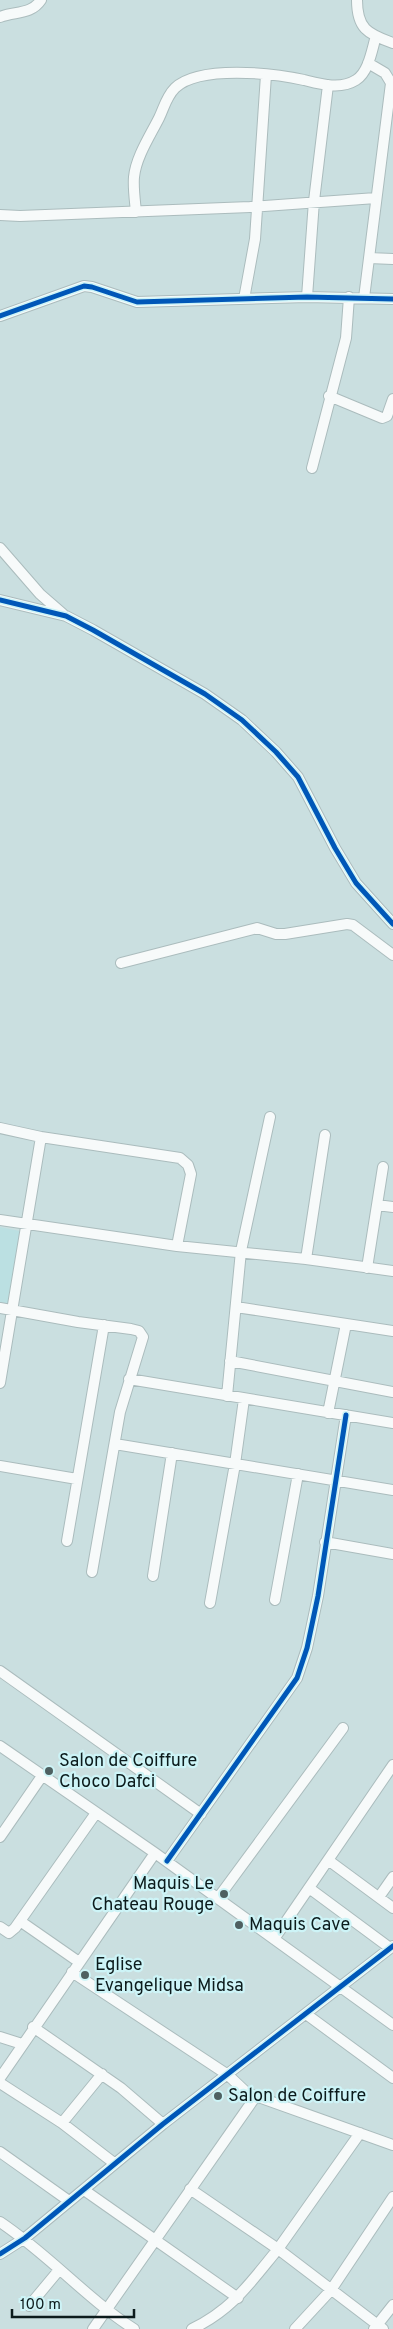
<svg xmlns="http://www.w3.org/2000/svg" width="393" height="2329" viewBox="0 0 393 2329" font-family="Overpass,sans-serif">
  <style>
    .built { fill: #bbe0e2 }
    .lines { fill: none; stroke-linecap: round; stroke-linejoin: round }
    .street-casing { stroke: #abbcbd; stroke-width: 12 }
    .street { stroke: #f7fafa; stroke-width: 10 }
    .cycleway-casing { stroke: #cdf4f7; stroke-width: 8 }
    .cycleway { stroke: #0057b8; stroke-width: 5 }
    .poi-dot { fill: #4e6061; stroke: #cdf4f7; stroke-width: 2 }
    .labels { text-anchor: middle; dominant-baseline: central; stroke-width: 4.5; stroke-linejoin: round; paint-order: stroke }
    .poi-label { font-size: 18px; fill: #0c1b1c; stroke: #cdf4f7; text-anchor: start }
  </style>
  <rect width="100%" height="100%" fill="#cadfe0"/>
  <path class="built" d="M0,1227l20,4 -11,74 -9,-2z"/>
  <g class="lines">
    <g class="street-casing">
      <path id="street" d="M357,0c0,28 10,34 36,43
        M0,17c15,-6 31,-2 41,-17
        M136,212c-1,-11 -3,-24 -2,-35 2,-20 16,-41 25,-59 5,-10 7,-21 16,-30 24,-23 98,-15 129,-8 16,4 36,10 52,0 13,-8 16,-31 20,-44
        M0,215l20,1 230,-9 126,-9
        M369,258l24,1
        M307,297l7,-96 14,-116
        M364,298l27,-215 -6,-10 -17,-10
        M244,299l11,-60 11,-164
        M0,316l84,-30 8,1 45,15 170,-5 86,2
        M329,396l53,22 5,-2 6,-17
        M312,468l34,-130 3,-41
        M0,548l40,46 23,20
        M0,600l66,16 27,14 112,64 37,26 34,32 22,25 37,71 21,35 37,41
        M121,963l136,-35 19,6h9l62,-10 6,1 40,30
        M0,1128l41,9 -41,246
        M41,1137l139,21 8,7 3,9 -14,72
        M377,1205l16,2
        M0,1220l177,26 129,13 87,12
        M306,1259l19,-124
        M367,1268l16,-101
        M236,1307l157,24
        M0,1308l78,14 53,7 8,2 4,6 -23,75 -28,160
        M230,1361l163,31
        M129,1379l264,44
        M227,1396l14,-145 29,-134
        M328,1413l18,-89
        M115,1444l278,46
        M0,1466l77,13
        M67,1541l37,-216
        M325,1542l68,12
        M153,1576l19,-123
        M275,1600l23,-126
        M210,1603l25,-139 9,-65
        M0,1671l201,143
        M0,1746l155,107 238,172
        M0,1837l42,-61
        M328,1860l65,48
        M167,1861l130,-183 10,-30 11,-52 28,-181
        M309,1888l81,60
        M379,1897l14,-20
        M218,1898l125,-170
        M20,1921l59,41
        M0,1927l9,6 6,-5 81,-115
        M274,1939l119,-174
        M72,1972l156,103 19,18 146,52
        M306,2014l87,64
        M33,2027l88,61 42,36
        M0,2037l22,7
        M0,2078l155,-225
        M0,2083l62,40 52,40
        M62,2123l40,-49
        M360,2133l-82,116 105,80
        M0,2152l69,49
        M190,2189l88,60c-28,34 -45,60 -86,80
        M84,2190l154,108
        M0,2222c48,32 86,76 134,107
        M0,2254l25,-16 138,-114 230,-178
        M29,2306l30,-36
        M93,2329l163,-233
        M295,2329l36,-39 62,-93
        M374,2329l19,-24"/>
    </g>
    <use href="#street" class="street"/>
    <g class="cycleway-casing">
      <path id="cycleway" d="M0,316l84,-30 8,1 45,15 170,-5 86,2
        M0,600l66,16 27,14 112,64 37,26 34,32 22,25 37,71 21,35 37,41
        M167,1861l130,-183 10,-30 11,-52 28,-181
        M0,2254l25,-16 138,-114 230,-178"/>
    </g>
    <use href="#cycleway" class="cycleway"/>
  </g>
  <g class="poi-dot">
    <circle cx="49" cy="1771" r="5"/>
    <circle cx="224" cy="1894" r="5"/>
    <circle cx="239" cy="1925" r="5"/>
    <circle cx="85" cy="1975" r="5"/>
    <circle cx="218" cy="2096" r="5"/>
  </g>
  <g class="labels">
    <g class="poi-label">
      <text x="59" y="1761">Salon de Coiffure<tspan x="59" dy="21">Choco Dafci</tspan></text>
      <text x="214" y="1884" text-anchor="end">Maquis Le<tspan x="214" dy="21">Chateau Rouge</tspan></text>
      <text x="249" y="1925">Maquis Cave</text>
      <text x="95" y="1965">Eglise<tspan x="95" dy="21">Evangelique Midsa</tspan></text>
      <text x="228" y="2096">Salon de Coiffure</text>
    </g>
  </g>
  <path d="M12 2309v8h122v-8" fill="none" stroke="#0c1b1c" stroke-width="2.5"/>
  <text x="20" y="2309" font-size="15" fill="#0c1b1c" stroke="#cdf4f7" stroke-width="4" paint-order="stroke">100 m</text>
</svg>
